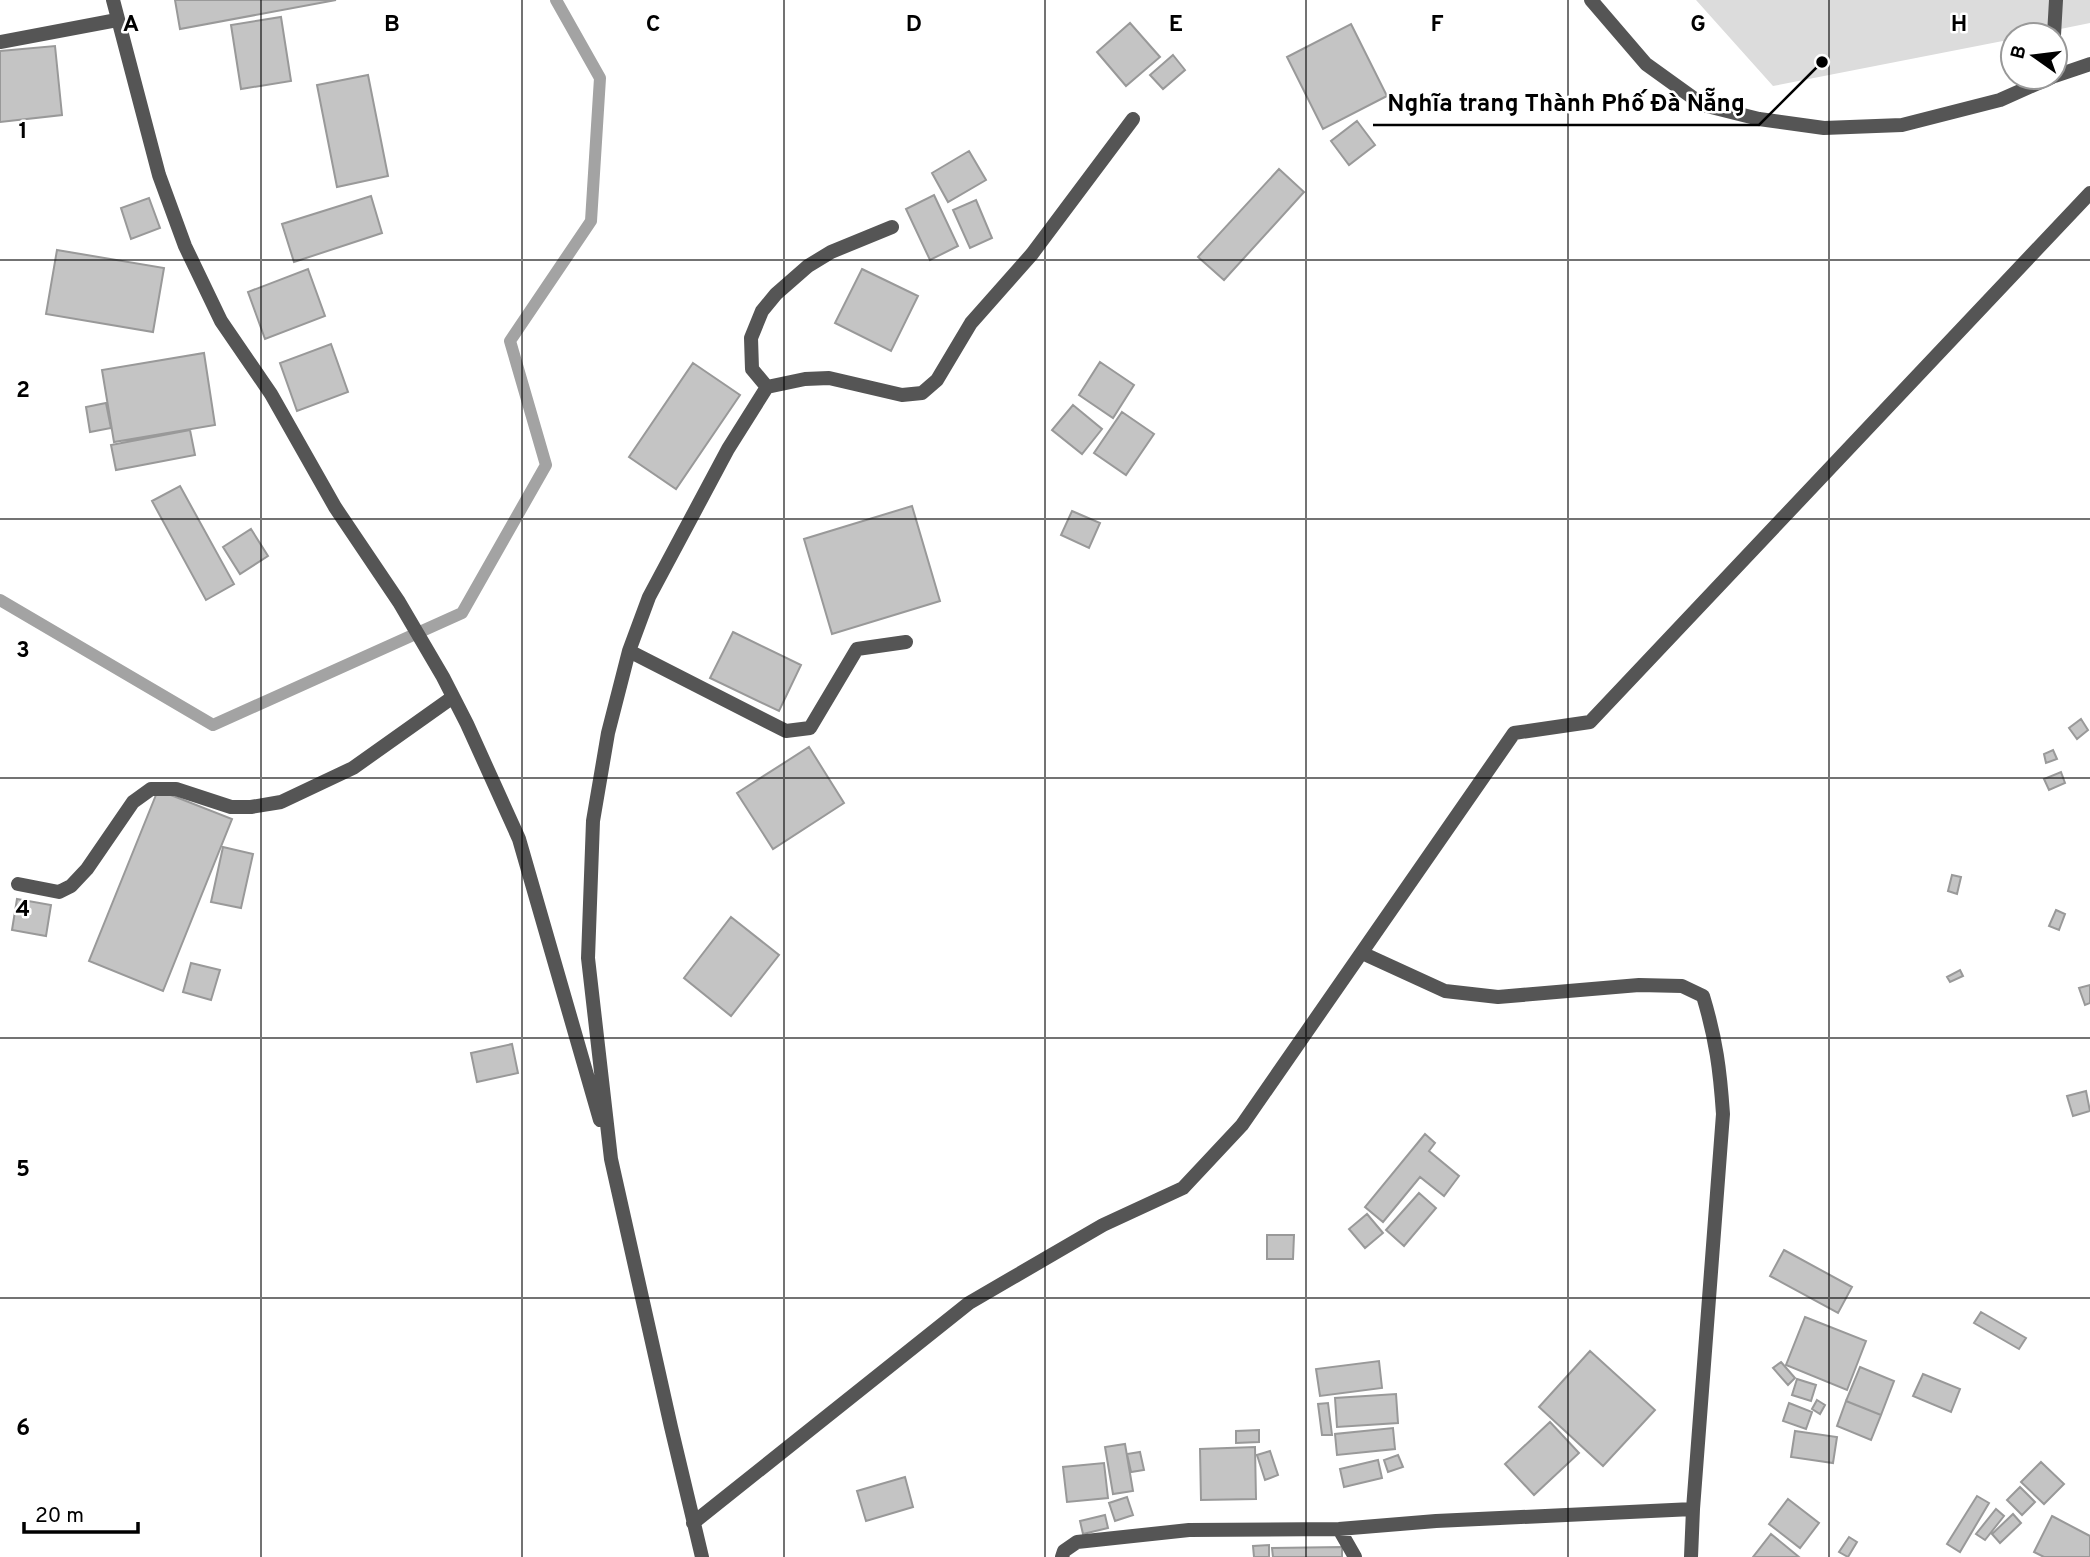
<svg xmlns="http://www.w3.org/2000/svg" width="2090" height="1557" viewBox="0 0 2090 1557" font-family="Overpass,sans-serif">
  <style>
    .green { fill: #dcdcdc }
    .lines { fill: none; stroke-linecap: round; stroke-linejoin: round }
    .stream { stroke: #a3a3a3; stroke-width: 12 }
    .building { fill: #c4c4c4; stroke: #999; stroke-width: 2 }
    .lane { stroke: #555; stroke-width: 14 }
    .street { stroke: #555; stroke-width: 14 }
    .grid { fill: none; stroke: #000; stroke-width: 2; stroke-opacity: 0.55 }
    .grid-label { font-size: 23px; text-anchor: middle; font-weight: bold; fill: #000; stroke: #fff; stroke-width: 5; stroke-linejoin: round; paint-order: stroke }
    .leader { fill: none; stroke: #000; stroke-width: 2.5 }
    .callout-dot { fill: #000; stroke: #fff; stroke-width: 2.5 }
    .callout-label { font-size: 24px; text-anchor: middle; font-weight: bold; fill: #000; stroke: #fff; stroke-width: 5; stroke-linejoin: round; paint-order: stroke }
  </style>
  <rect width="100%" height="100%" fill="#fff"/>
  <path class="green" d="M1696,0h394v23l-59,12h-18v4l-240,47z"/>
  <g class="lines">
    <path class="stream" d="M0,600l213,125 249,-112 84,-148 -36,-124 81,-120 9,-143 -44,-78"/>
  </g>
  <path class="building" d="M175,0h161l-156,29z
    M281,17l10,64 -50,8 -10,-64z
    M1130,23l30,34 -34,29 -29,-34z
    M1351,24l36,72 -64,33 -36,-72z
    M55,46l7,69 -62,7v-71z
    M1173,55l12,15 -22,19 -13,-14z
    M368,75l20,101 -51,11 -20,-102z
    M1357,121l18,24 -26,20 -18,-24z
    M969,151l17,29 -38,22 -16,-29z
    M1279,169l25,23 -80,88 -26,-23z
    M934,195l24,51 -28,14 -24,-51z
    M371,196l11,37 -88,29 -12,-38z
    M149,198l11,30 -29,11 -10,-31z
    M976,200l16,38 -22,10 -17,-38z
    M57,250l107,18 -11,64 -107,-18z
    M308,269l17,47 -60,23 -17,-47z
    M862,269l56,27 -27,55 -56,-28z
    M331,344l17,48 -51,19 -17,-48z
    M204,353l11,72 -101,17 -12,-72z
    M1100,362l34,23 -21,33 -34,-23z
    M693,363l47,32 -64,94 -47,-32z
    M106,403l5,25 -21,4 -4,-25z
    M1073,405l29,24 -20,25 -30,-24z
    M1122,412l32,22 -28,41 -32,-22z
    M190,430l5,25 -79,15 -5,-25z
    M180,486l54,98 -28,16 -54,-99z
    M912,506l28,95 -108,33 -28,-95z
    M1072,511l28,12 -11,25 -28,-13z
    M251,529l17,27 -28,18 -17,-27z
    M733,632l68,33 -22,46 -69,-33z
    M2081,719l7,11 -11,9 -8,-11z
    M809,747l35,56 -71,46 -36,-56z
    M2053,750l4,9 -11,4 -2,-9z
    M2061,772l4,11 -16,7 -5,-11z
    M158,790l74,29 -69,172 -74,-30z
    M223,847l30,7 -12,54 -30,-6z
    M1952,875l9,2 -4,17 -9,-3z
    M17,899l34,6 -5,31 -34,-6z
    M2056,910l9,4 -6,16 -10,-4z
    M731,917l48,38 -48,61 -47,-38z
    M191,963l29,7 -9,30 -28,-8z
    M1960,970l3,6 -13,6 -3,-5z
    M2090,985v18l-5,2 -6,-17z
    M512,1044l6,29 -41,9 -6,-29z
    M2086,1091l4,20 -17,5 -6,-20z
    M1425,1134l10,9 -6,8 30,25 -15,20 -24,-19 -37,45 -18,-15z
    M1419,1193l17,15 -32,38 -18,-16z
    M1367,1214l16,19 -18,15 -16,-19z
    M1267,1235h27l-1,24h-26z
    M1784,1250l68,37 -14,26 -68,-37z
    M1981,1312l45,26 -7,11 -45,-26z
    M1805,1317l61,24 -19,49 -61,-25z
    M1590,1351l65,59 -52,56 -64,-59z
    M1379,1361l3,27 -62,8 -4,-27z
    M1781,1362l14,16 -7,7 -15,-17z
    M1860,1367l34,14 -13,34 -35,-14z
    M1923,1374l37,15 -9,23 -38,-16z
    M1797,1379l19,6 -5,16 -19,-6z
    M1396,1394l2,29 -61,4 -2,-29z
    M1817,1400l8,5 -5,9 -8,-5z
    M1846,1401l35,14 -10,25 -34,-14z
    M1328,1403l4,32h-10l-4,-31z
    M1789,1403l23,9 -6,17 -23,-8z
    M1550,1422l29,31 -45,42 -29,-31z
    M1393,1428l2,21 -58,6 -2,-21z
    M1259,1430v12l-23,1v-12z
    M1795,1431l42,6 -4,26 -42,-6z
    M1125,1444l8,47 -20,3 -8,-47z
    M1255,1447l1,52 -55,1 -1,-51z
    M1270,1451l8,24 -13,5 -8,-25z
    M1140,1452l4,18 -13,2 -4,-18z
    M1398,1455l5,12 -15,5 -4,-12z
    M1378,1460l4,18 -38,9 -4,-18z
    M2041,1462l23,22 -20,20 -23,-22z
    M1104,1463l4,35 -41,4 -4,-35z
    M905,1477l8,30 -47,14 -9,-30z
    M2020,1487l15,15 -13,13 -15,-15z
    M1977,1496l12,7 -29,49 -13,-8z
    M1127,1497l6,18 -18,6 -6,-18z
    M1788,1499l31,24 -19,25 -31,-24z
    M1996,1509l8,7 -19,24 -9,-6z
    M2013,1514l8,9 -21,20 -8,-9z
    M1105,1515l3,13 -25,6 -3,-13z
    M2052,1516l38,20v21h-46l-10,-5z
    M1771,1534l28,23h-46z
    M1849,1537l8,5 -9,15 -9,-5z
    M1269,1545v12h-15l-1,-11z
    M1342,1547v10h-69l-1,-9z"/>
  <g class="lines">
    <path class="lane" d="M1591,0l55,64 57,41 56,14 65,9 78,-3 98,-25 52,-23
      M2054,35l2,-35
      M2055,76l35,-12"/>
    <path class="street" d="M113,0l46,175 26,71 36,75 50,73 64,113 64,95 44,75 24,47 52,115 81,281
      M0,42l117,-22
      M767,387l-15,-18 -1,-31 11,-27 14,-17 32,-28 23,-14 61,-25
      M629,651l157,80 24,-3 47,-79 49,-7
      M18,884l41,8 12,-6 16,-17 46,-67 18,-13h25l55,18h20l30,-5 72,-34 100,-71
      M1362,953l83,38 53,6 141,-12 43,1 21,10c13,43 17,74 20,118l-30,395 -2,48
      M693,1523l276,-220 134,-78 80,-37 59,-63 272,-392 76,-11 500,-529
      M1339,1529l16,28
      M702,1557l-31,-130 -60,-268 -23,-201 5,-137 15,-88 21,-82 20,-54 79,-148 39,-62 38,-8 24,-1 73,17 20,-2 15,-13 34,-57 61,-69 101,-135
      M1062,1557l2,-6 13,-9 112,-12 150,-1 97,-8 257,-12"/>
  </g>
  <path class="grid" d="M261,0v1557M522,0v1557M784,0v1557M1045,0v1557M1306,0v1557M1568,0v1557M1829,0v1557M0,260h2090M0,519h2090M0,778h2090M0,1038h2090M0,1298h2090"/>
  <g class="grid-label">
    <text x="131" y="31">A</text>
    <text x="392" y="31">B</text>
    <text x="653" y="31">C</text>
    <text x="914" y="31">D</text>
    <text x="1176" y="31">E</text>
    <text x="1437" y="31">F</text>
    <text x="1698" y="31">G</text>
    <text x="1959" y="31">H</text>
    <text x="23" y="138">1</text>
    <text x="23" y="397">2</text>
    <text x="23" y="657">3</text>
    <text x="23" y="916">4</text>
    <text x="23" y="1176">5</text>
    <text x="23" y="1435">6</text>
  </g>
  <path class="leader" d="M1822 62L1759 125H1373"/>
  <circle class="callout-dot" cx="1822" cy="62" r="7"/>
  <g class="callout-label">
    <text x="1566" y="111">Nghĩa trang Thành Phố Đà Nẵng</text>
  </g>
  <g transform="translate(2034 56) rotate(284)"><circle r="33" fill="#ffffff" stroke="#999999" stroke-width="2"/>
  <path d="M0-5L12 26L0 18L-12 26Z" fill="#000000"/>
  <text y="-10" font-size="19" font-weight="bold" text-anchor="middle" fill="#000000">B</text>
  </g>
  <path d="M24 1522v10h114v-10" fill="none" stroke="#000000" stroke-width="3.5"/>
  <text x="35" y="1522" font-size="21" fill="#000000" stroke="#ffffff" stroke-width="5" paint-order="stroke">20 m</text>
</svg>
